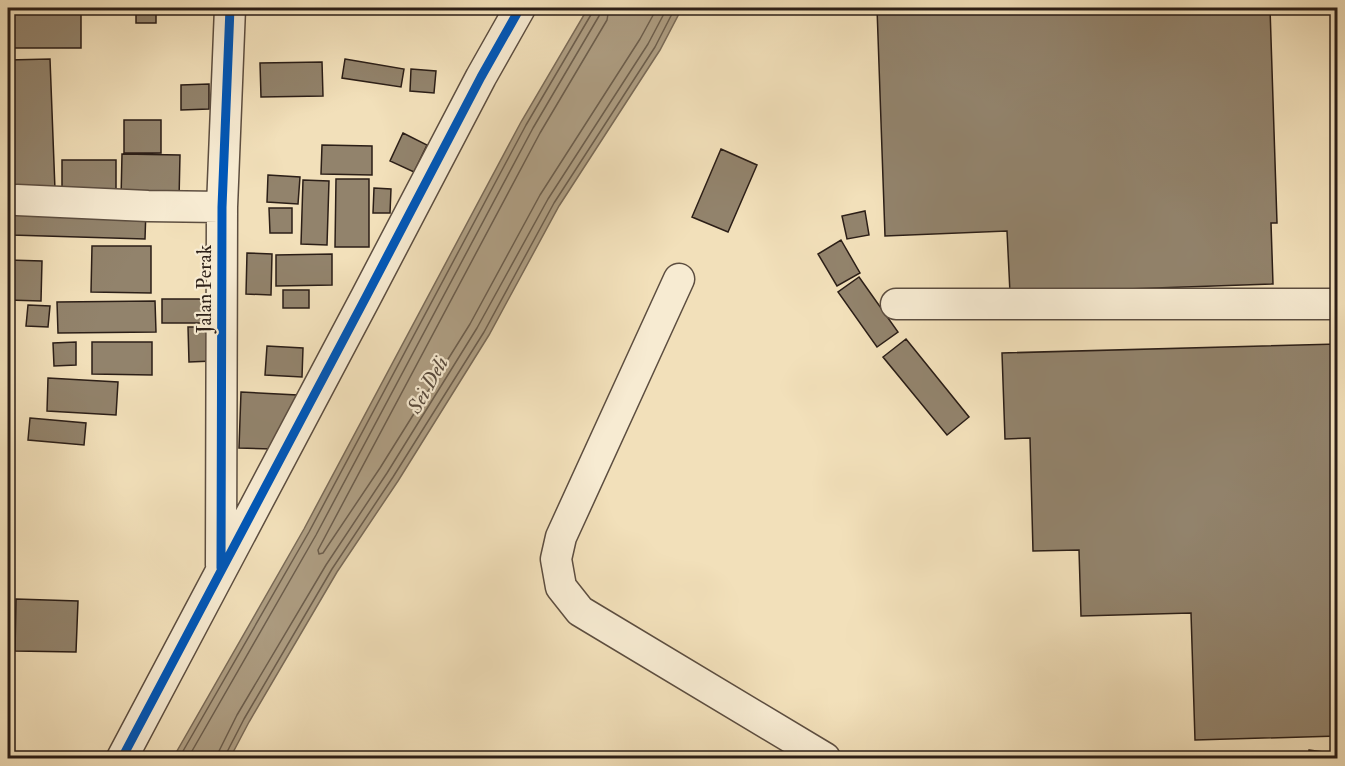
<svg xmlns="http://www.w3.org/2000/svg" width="1345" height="766" viewBox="0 0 1345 766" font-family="'IM FELL Double Pica',serif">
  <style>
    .water { fill: #ae9e83; stroke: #7a6b58; stroke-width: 1.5 }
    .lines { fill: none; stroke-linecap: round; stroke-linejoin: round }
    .shore { stroke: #6c5e4d; stroke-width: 1.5 }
    .building { fill: #92836c; stroke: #2b1e17; stroke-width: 1.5 }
    .minor-casing { stroke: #5d4e40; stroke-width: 33 }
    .minor { stroke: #f7ebd2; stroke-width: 30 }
    .cycleway-casing { stroke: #f7ebd2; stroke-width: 13 }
    .cycleway { stroke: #0057b8; stroke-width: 9 }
    .labels { text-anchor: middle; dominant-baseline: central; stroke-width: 4.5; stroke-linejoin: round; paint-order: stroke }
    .street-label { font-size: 20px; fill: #2b1e17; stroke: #f7ebd2 }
    .water-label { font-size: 21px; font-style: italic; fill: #594b3d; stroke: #f7ebd2 }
  </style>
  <rect width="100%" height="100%" fill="#f2e0ba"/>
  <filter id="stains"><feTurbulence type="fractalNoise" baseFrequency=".00333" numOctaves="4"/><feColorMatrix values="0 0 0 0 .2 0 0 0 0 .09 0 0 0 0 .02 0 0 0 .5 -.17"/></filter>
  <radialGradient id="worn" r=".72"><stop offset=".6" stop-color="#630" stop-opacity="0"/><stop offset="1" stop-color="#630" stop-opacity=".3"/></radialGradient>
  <path class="water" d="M588,8h94l-22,42 -101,156 -70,129 -91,146 -61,91 -88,150 -19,36h-57l131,-229 217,-407z"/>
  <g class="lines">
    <path class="shore" d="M609,8l-2,12 -67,113 -222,417 1,4 4,-1 57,-85 90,-144 70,-129 100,-156 17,-31
      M179,758l130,-226 217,-407 66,-112 1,-5
      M188,758l128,-223 217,-407 66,-112 1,-8
      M218,758l1,-7 18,-36 89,-150 61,-92 90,-145 71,-129 100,-155 19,-36
      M225,758l1,-4 18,-35 88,-150 61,-92 91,-145 70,-129 101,-156 20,-39"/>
  </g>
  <path class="building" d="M877,8h393l7,215h-6l2,61 -263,9 -3,-62 -122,5z
    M136,9h20v14h-20z
    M8,14h73v34h-73z
    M50,59l5,131 -47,2v-132z
    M345,59l59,10 -3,18 -59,-9z
    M322,62l1,34 -62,1 -1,-34z
    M411,69l25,2 -2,22 -24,-2z
    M209,84v25l-28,1v-25z
    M124,120h37v33h-37z
    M403,133l24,12 -13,27 -24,-11z
    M322,145l50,1v29l-51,-1z
    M721,149l36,16 -29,67 -36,-15z
    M122,154l58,1 -1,45 -58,-1z
    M62,160h54v36l-54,-1z
    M268,175l32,2 -2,27 -31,-2z
    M336,179h33v68h-34z
    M303,180l26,1 -2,64 -26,-1z
    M374,188l17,1 -1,24h-17z
    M12,205l134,4 -1,30 -134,-4z
    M269,208h23v25h-22z
    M865,211l4,24 -22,4 -5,-23z
    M841,240l19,33 -23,13 -19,-32z
    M92,246h59v47l-60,-1z
    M247,253l25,1 -1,41 -25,-1z
    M332,254v31l-56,1v-31z
    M8,260l34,1 -1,40 -33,-1z
    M859,277l39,55 -21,15 -39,-55z
    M283,290h26v18h-26z
    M162,299h54v24h-54z
    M155,301l1,31 -98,1 -1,-31z
    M28,305l22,1 -2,21 -22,-1z
    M188,327h24l1,34 -24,1z
    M906,339l63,78 -22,18 -64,-78z
    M76,342v23l-22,1 -1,-23z
    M92,342h60v33l-60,-1z
    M1338,344v392l-143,4 -4,-127 -110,3 -2,-66 -46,1 -3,-113 -25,1 -3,-86z
    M267,346l36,2 -1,29 -37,-2z
    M48,378l70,4 -2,33 -69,-4z
    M241,392l56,3 -25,54 -33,-1z
    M30,418l56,5 -2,22 -56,-5z
    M16,599l62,2 -2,51 -61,-1z
    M1309,750l29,4v4h-30z"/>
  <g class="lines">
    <g class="minor-casing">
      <path id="minor" d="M17,200l131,6 74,1
        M679,279l-118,258 -5,22 5,28 19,24 245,147
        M896,304h442
        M221,565l1,-358 8,-199
        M122,758l244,-461 115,-220 39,-69"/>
    </g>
    <use href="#minor" class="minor"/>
    <g class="cycleway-casing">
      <path id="cycleway" d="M221,568l1,-361 8,-199
        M122,758l244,-461 115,-220 39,-69"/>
    </g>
    <use href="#cycleway" class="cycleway"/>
  </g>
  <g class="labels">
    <g class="street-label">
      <text transform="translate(204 289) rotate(-90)">Jalan Perak</text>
    </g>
    <g class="water-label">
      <text transform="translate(428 385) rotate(-61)">Sei Deli</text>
    </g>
  </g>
  <rect width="1345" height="766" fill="none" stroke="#f2e0ba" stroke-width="30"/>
  <rect x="9" y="9" width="1327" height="748" fill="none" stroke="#2b1e17" stroke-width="3"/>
  <rect x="15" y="15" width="1315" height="736" fill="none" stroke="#2b1e17" stroke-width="1.5"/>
  <rect width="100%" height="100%" filter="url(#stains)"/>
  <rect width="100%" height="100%" fill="url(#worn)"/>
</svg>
